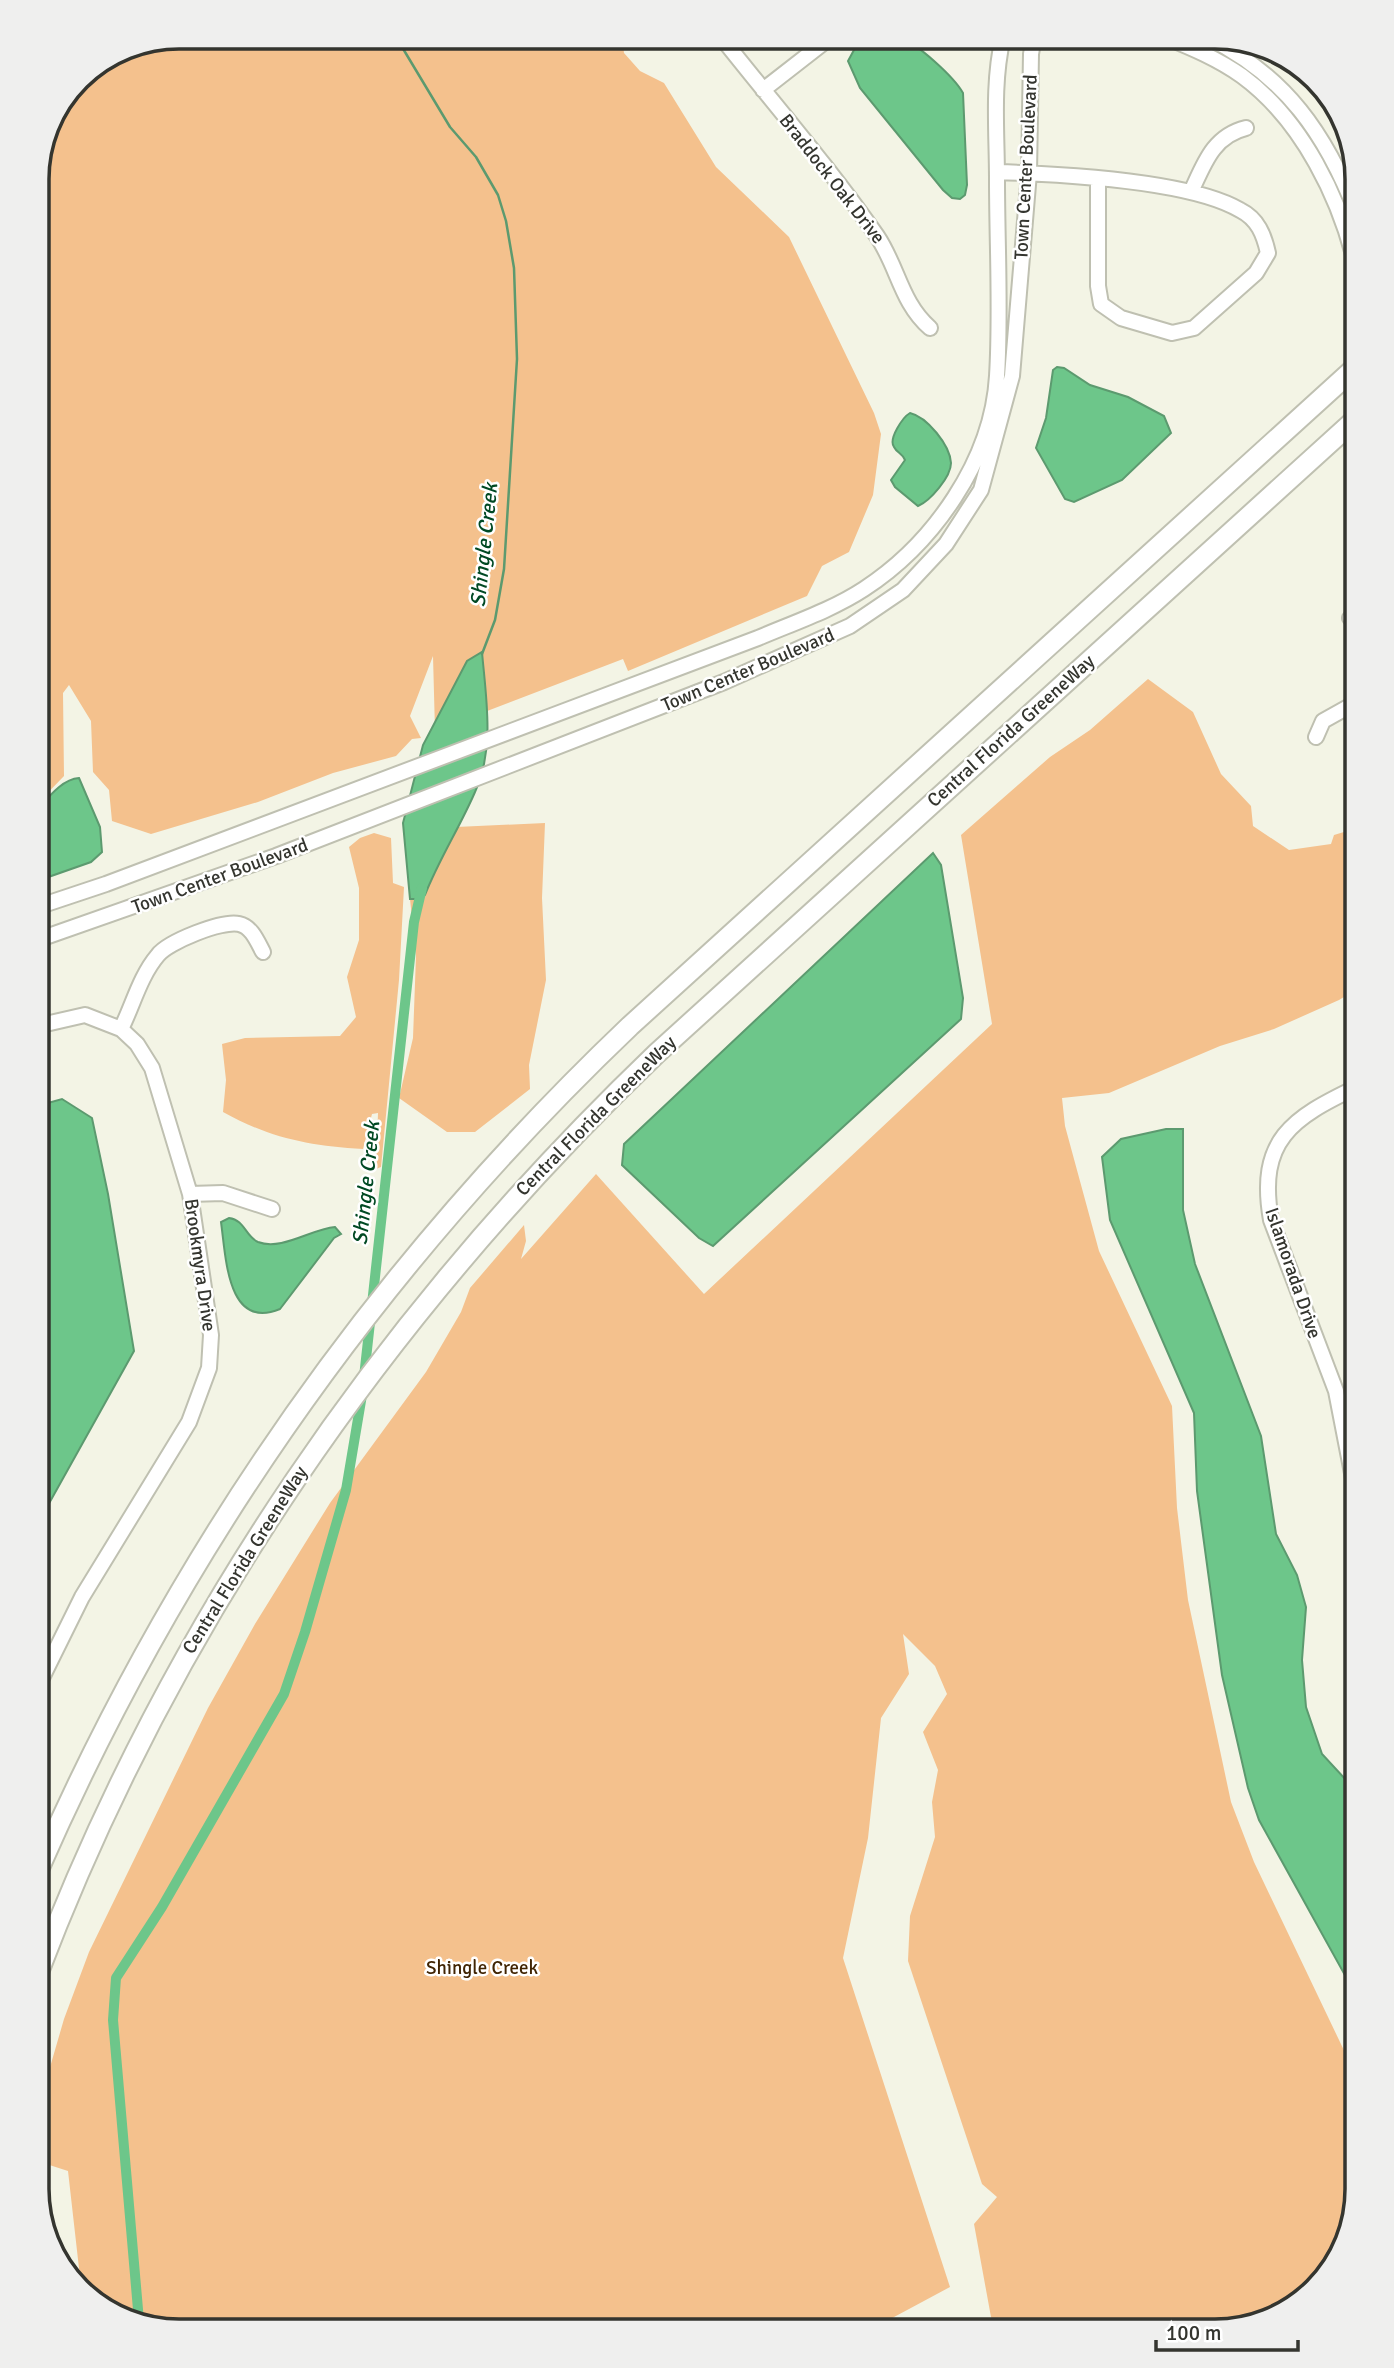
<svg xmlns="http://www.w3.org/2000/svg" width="1394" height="2368" viewBox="0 0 1394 2368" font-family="Signika,sans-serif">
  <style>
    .green { fill: #f4c18d }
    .water { fill: #6dc68a; stroke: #5c9a6f; stroke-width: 2 }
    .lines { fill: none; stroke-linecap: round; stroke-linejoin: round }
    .stream { stroke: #5c9a6f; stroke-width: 2.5 }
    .canal { stroke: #6dc68a; stroke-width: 10 }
    .minor-casing { stroke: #bfc0b1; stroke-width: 18 }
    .highway-casing { stroke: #bfc0b1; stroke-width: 23 }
    .minor { stroke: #fff; stroke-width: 14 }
    .highway { stroke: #fff; stroke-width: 19 }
    .labels { text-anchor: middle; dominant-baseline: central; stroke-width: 5; stroke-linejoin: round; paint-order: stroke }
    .street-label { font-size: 19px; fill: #34352f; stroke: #fff }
    .park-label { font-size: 19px; fill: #402403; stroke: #fff }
    .water-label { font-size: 21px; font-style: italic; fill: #004923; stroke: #fff }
    .rim { fill: none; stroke: #34352f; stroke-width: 3.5 }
  </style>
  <rect width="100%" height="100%" fill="#f3f4e5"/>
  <path class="green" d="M179,37h443l2,16 16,18 24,12 52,84 73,70 85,176 7,21 -8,61 -24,57 -27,14 -15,30 -179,75 -5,-12 -188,72 -2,-75 -23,60 11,22 -9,1 -16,17 -63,17 -75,29 -107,32 -39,-13 -3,-31 -16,-18 -2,-51 -22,-36 -6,8 1,83 -27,28v-634l11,-46 31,-46 46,-31z
    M1148,679l45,33 28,62 30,32 2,20 36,24 42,-6 3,-9 23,-7v161l-18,11 -65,29 -54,17 -111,47 -47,5 3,28 34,125 73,155 5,102 11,92 43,202 23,60 96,201 7,7v120l-23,78 -56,49 -63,14h-218l-6,-14 -17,-93 23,-27 -15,-13 -74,-223 2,-45 25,-79 -3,-35 6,-32 -15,-38 24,-38 -12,-28 -32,-32 6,40 -28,44 -13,120 -25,120 107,329 -82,44h-698l-70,-23 -19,-22 -13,-115 -31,-10v-49l27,-93 25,-67 119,-244 47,-84 75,-121 96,-131 35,-60 9,-24 54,-63 2,16 -5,18 75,-85 108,120 288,-270 -31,-189 89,-78 40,-27z
    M545,823l-3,75 4,82 -17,85 1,24 -55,43h-28l-48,-34 14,-60 3,-82 -6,-57h10l5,-4 31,-68z
    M374,833l17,5 2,45 11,4 -5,93 -18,187 -5,2 2,-56 -6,1 -9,35c-54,-3 -93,-11 -140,-37l3,-32 -4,-36 23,-6 95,-2 16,-19 -9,-40 12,-37v-52l-10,-41 11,-9z"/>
  <path class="water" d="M871,37c8,0 21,-2 28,0 18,6 55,40 64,56l4,92 -2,10 -5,4 -8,-1 -9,-8 -83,-102 -12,-27 6,-11z
    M1057,367l7,1 26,17 38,12 36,19 7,17 -49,47 -48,22 -9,-3 -29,-51 10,-30 7,-48z
    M910,413c17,4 40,32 41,50 0,14 -21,38 -33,43l-23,-19 -4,-7 14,-20c-3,-7 -8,-7 -11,-13 -6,-8 9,-30 16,-34z
    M482,652c4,46 13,97 -7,140 -15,35 -36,67 -50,103l-5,4h-10l-7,-76 20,-78 44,-84z
    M79,778l21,49 2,25 -11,10 -54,19v-71c11,-12 25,-31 42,-32z
    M933,853l8,12 22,133 -2,21 -248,227 -14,-8 -77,-73 2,-21z
    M62,1099l30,19 16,76 26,157 -97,174v-419z
    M1166,1129h17v81l12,54 66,172 15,98 21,41 9,32 -4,53 4,47 16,47 24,26 11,4v213l-98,-177 -11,-32 -26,-113 -25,-184 -3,-78 -84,-193 -8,-63 19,-18z
    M229,1218c16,2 16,18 29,24 24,9 53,-13 77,-15l6,7 -7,4 -54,71c-53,22 -54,-52 -59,-87z"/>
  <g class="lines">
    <path class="stream" d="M396,37l54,90 26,30 22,38 8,26 8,47 3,91 -13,210 -9,51 -13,34"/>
    <path class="canal" d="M364,1377l50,-455 8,-34
      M139,2321l-26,-301 3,-42 46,-71 122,-213 21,-62 41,-142 16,-95"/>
    <g class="minor-casing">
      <path id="minor" d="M721,37c52,66 108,130 156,199 21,31 24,67 53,92
        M1165,37c27,11 53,22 77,39 60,44 99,123 115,195
        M1207,37c79,39 119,97 150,177
        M763,90l68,-53
        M997,172c61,2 192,8 243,38 18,9 24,25 28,43l-12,20 -62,55 -22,5 -51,-15 -20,-14 -3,-18v-107
        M1191,192c13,-28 22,-56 55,-64
        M1350,618l7,3
        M1316,737l7,-16 34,-19
        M37,907l69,-23 652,-246c35,-15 74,-28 106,-49 69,-45 128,-128 133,-213 4,-65 0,-131 0,-196 0,-49 -5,-95 6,-143
        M37,940l239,-84 448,-174 126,-56 53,-36 43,-46 35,-54 31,-114 17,-203 2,-119 3,-17
        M121,1029c12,-24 19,-53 37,-74 10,-13 64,-35 81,-31 13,3 18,17 24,28
        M190,1194l33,-1 49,16
        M1357,1499l-21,-108 -65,-171c-14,-80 21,-102 86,-133
        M37,1688l45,-91 107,-175 20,-54 2,-33 -21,-141 -38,-126 -15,-24 -16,-15 -36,-14 -48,11"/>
    </g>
    <g class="highway-casing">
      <path id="highway" d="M37,1873c141,-323 337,-603 593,-847l727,-660
        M37,1976c134,-353 348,-662 619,-922l701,-636"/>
    </g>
    <use href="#minor" class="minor"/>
    <use href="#highway" class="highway"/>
  </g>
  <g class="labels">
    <g class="street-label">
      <text transform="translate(1026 167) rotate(-87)">Town Center Boulevard</text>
      <text transform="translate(832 179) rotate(52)">Braddock Oak Drive</text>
      <text transform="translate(748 670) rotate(-23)">Town Center Boulevard</text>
      <text transform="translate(1011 731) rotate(-42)">Central Florida GreeneWay</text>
      <text transform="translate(220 876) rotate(-20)">Town Center Boulevard</text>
      <text transform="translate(596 1116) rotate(-45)">Central Florida GreeneWay</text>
      <text transform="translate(200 1265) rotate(82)">Brookmyra Drive</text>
      <text transform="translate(1293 1273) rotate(71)">Islamorada Drive</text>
      <text transform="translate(245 1560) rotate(-58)">Central Florida GreeneWay</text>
    </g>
    <g class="park-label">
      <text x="482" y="1968">Shingle Creek</text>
    </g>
    <g class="water-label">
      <text transform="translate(484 545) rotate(-84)">Shingle Creek</text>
      <text transform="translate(366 1183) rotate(-84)">Shingle Creek</text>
    </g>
  </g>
  <path d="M0 0H1394V2368H0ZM179 49H1215A130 130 0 0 1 1345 179V2189A130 130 0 0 1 1215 2319H179A130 130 0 0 1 49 2189V179A130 130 0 0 1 179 49Z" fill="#efefee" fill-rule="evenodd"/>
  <path class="rim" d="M179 49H1215A130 130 0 0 1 1345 179V2189A130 130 0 0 1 1215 2319H179A130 130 0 0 1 49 2189V179A130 130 0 0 1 179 49Z"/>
  <path d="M1156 2340v10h142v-10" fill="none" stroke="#34352f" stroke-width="3.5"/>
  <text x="1166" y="2340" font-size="21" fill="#34352f" stroke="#ffffff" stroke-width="5" paint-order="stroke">100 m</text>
</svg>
